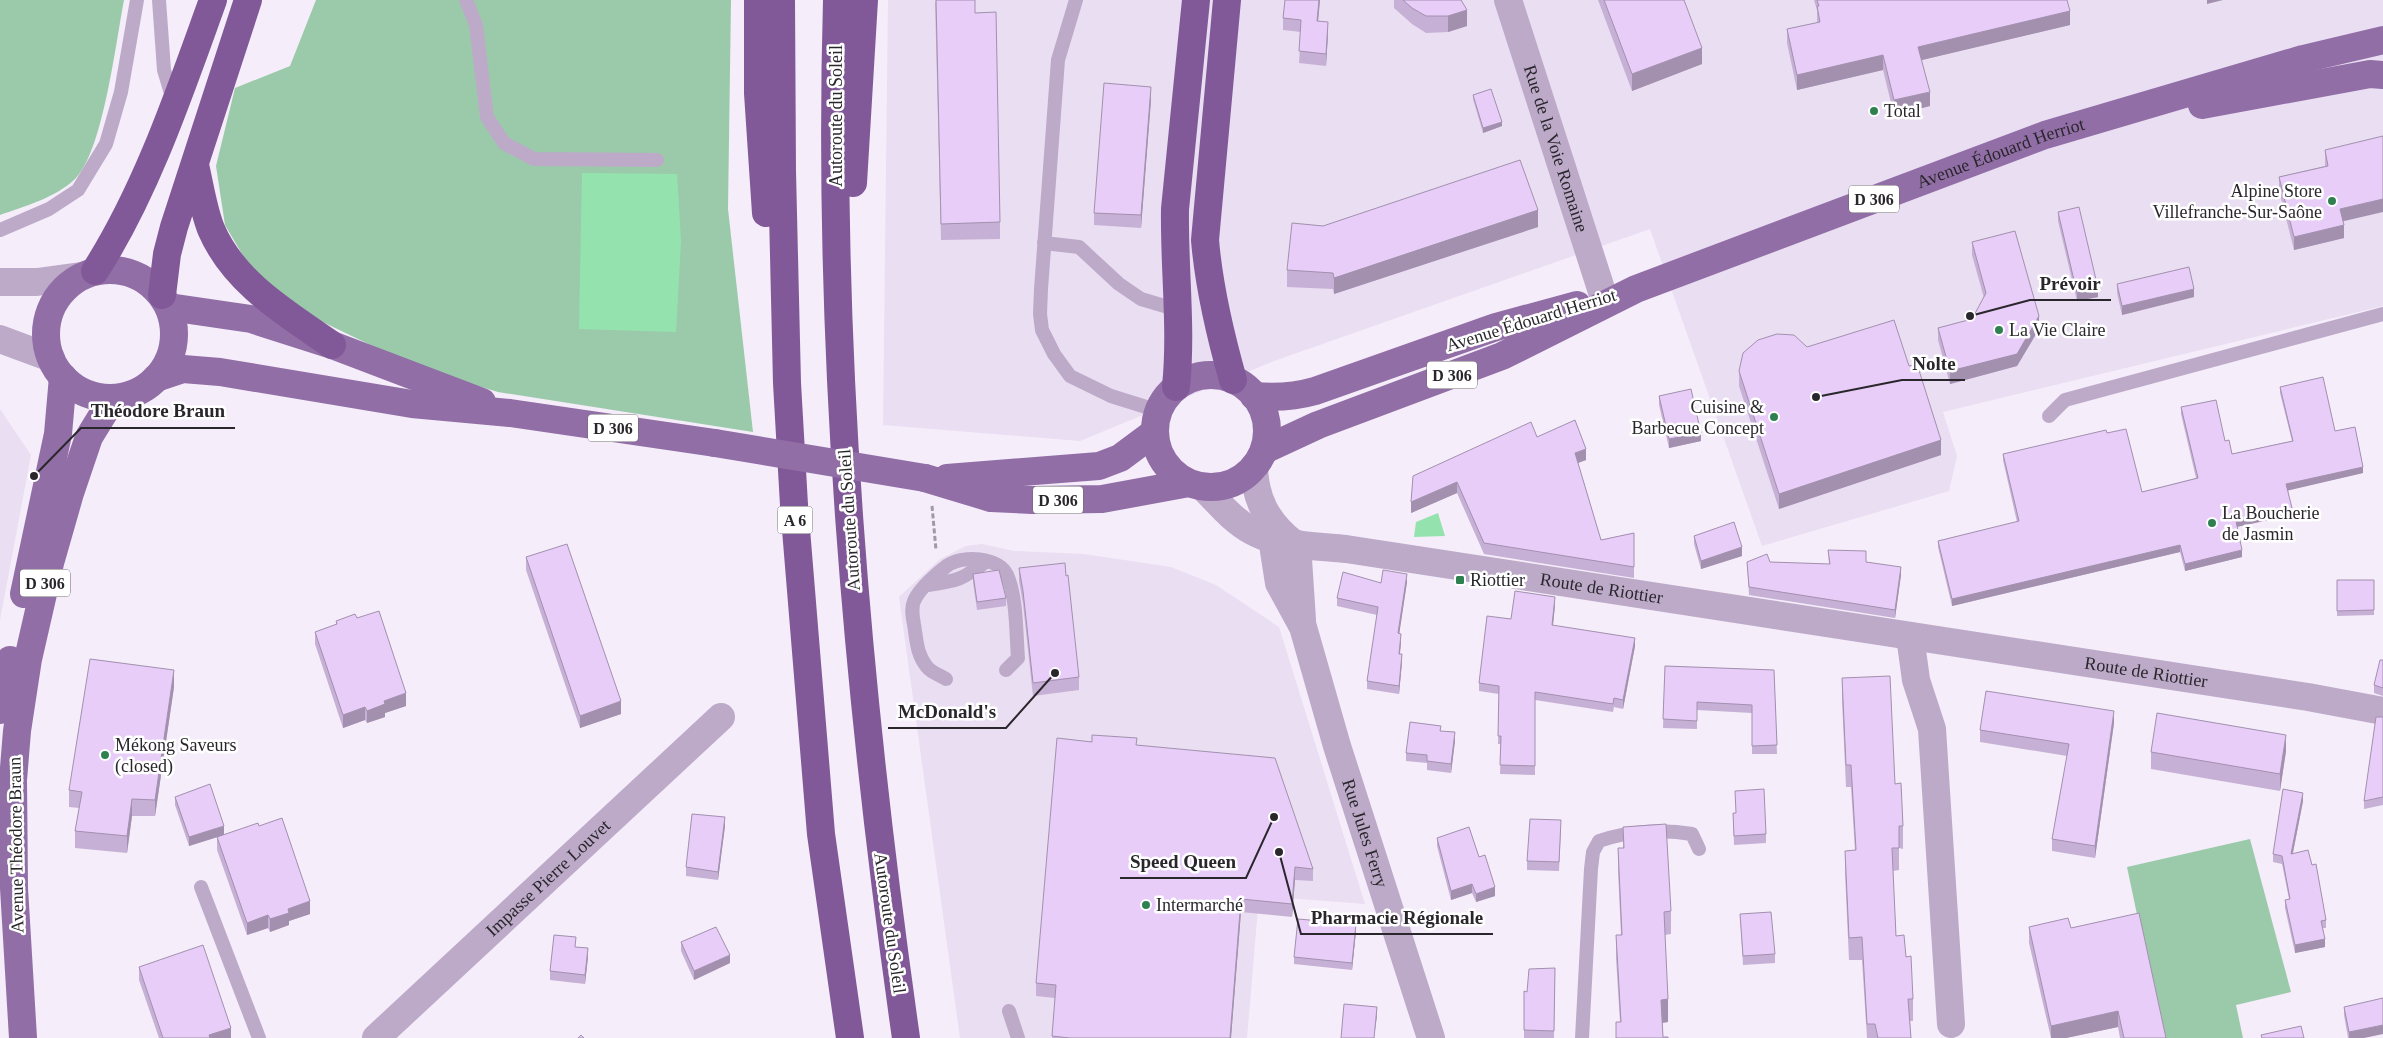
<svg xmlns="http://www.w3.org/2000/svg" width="2383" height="1038" viewBox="0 0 2383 1038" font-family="'Times New Roman',serif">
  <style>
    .built { fill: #eadef2 }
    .green { fill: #9bcaaa }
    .water { fill: #94e3af }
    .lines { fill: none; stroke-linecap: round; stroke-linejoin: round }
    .path { stroke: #9f99a3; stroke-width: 3; stroke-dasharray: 5 2.5; stroke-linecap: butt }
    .service { stroke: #bdaac9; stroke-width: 14 }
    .minor { stroke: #bdaac9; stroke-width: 28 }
    .primary { stroke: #916ea6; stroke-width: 28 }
    .motorway { stroke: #815998; stroke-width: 28 }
    .primary-bridge { stroke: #916ea6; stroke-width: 28 }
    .wall { fill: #c7b0d5 }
    .shaded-wall { fill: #a290ae }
    .building { fill: #e7cdf8; stroke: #a290ae }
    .poi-dot { fill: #2f8051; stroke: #fff; stroke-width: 2 }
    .labels { text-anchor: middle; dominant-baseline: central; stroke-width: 5; stroke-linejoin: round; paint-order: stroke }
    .shield { fill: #fff; stroke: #6a686b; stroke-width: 1 }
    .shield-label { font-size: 16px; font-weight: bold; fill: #2a272c }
    .poi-label { font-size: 18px; fill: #2a272c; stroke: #fff; text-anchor: start }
    .street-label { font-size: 18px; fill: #2a272c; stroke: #fff }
    .leader { fill: none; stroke: #2a272c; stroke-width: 2 }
    .callout-dot { fill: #2a272c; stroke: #fff; stroke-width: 2 }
    .callout-label { font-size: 19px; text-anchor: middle; font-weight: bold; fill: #2a272c; stroke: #fff; stroke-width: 5; stroke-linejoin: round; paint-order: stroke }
  </style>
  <rect width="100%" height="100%" fill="#f5edfa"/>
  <path class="built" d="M888,0h1495v306l-440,106 14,44 -8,35 -187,55 -112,-317 -376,132 -194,80 -197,-16z
    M0,409l31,46 -31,165z
    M982,544l32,7 70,3 87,13 45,18 63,42 86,277 -106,-8 -12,142h-287l-61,-441 41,-38 26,-13z"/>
  <path class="green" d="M0,0h124c-8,41 -21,152 -49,179 -20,19 -50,27 -75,36z
    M316,0h415l-3,209 25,223 -255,-40 -80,-24 -118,-57 -48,-40 -27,-46 -9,-59 19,-78 55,-22z
    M2250,839l41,153 -55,13 7,33h-80l-36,-171z"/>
  <path class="water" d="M582,173l95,1 4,67 -5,91 -97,-3z
    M1438,513l7,23 -31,1 2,-15z"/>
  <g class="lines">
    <path class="path" d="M932,506l4,44"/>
    <path class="service" d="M159,0l5,70 9,30
      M466,0l10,25 11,92 17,26 30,16 123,1
      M1076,0l-18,60 -17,229 -1,25 2,16 12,24 16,22 41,20 48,15
      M0,230l49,-21 29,-19 28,-46 15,-52 16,-92
      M1044,243l35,4 40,37 22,15 37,11
      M2049,416l16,-16 318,-86
      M928,585c30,-4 35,-6 59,-24
      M946,679c-6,-4 -14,-6 -19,-12 -9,-11 -10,-22 -12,-36 -1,-9 -5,-21 -1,-30 5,-12 23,-28 34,-36 15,-10 50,-8 59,10 10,22 9,59 11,83l-12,12
      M201,887l58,151
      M1009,1011l9,27
      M1582,1038l9,-169 2,-17 6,-11c28,-10 64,-12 93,-7l7,15"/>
    <g class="minor">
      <path id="s1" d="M1508,0l96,298"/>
      <path d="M0,282h37l44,-6"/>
      <path d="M0,339l51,19"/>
      <path d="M1254,467c1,32 13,55 38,75"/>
      <path id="s2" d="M1203,487c15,15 29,33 49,44 27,15 64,15 94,18l962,148 75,14"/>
      <path id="s3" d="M1272,538l7,45 24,44 34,119 94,292"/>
      <path d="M1297,544l5,76"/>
      <path d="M1910,636l6,44 16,49 19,295"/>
      <path id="s4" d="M376,1038l345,-321"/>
    </g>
    <g class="primary">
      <path d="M2202,105l168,-31 13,1"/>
      <circle cx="110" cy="334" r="64"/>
      <path d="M169,307l82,12 81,26 150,57"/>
      <circle cx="1211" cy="431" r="56"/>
      <path d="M156,378l27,-9 37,3 192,32 98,9 205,30"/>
      <path d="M1254,396c22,2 40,1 61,-5l181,-64 81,-22"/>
      <path id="s5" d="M1264,450l54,-25 184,-69 134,-67 409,-154 258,-76 80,-19"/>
      <path d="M925,478l66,20 41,2 70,-1 87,-16"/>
      <path d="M947,478l152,-12 21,-8 35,-26"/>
      <path d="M24,594l34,-160 5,-57"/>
      <path d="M0,710l10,-50"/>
      <path d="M23,1038l-9,-150 -1,-108 4,-49 11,-72 22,-96 20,-70 19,-56 24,-39"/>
    </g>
    <path class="motorway" d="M758,0v93l8,120
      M781,0l1,171 5,212 7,122 27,329 29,204
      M837,0c-10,348 20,694 69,1038
      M1227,0l-22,240c4,48 15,94 28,140
      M195,165c5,21 8,44 16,64 23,54 75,84 121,116
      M853,183l11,-183
      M95,271c52,-81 85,-180 118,-271
      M162,295l5,-41 7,-27 74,-227
      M1176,387c6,-59 -2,-118 -1,-178l21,-209"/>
    <path class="primary-bridge" d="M715,443l210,35"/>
  </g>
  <path class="wall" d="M935,0l65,222v17l-59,1z
    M1285,0h35l-2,21 10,13 -2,32 -27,-3 2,-31 -18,-2v-12z
    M1394,0h67l6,26 -19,6 -22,1 -14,-9 -18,-16z
    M1598,0h86l18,64 -70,27z
    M1814,0h253l3,25 -149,35 9,46 -36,9 -11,-45 -86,20 -10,-47v-14l30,-6v-13z
    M1473,95l29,31 -19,7 -10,-34z
    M1151,100l-10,128 -47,-3v-12z
    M2325,150l18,72 1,16 -50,12 -15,-60v-13l46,-11z
    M2058,212l40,85 -21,4 -19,-80z
    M1323,226l215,1 -204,67 -1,-5 -46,-2v-17z
    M1972,242l67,87 -22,37 -67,18 -12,-44v-12l34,-9 12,-21 -12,-43z
    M2117,284l77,13 -72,18 -5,-22z
    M1807,347l102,19 32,89 -162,54 -40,-123v-15z
    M2280,387l55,44 28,42 -75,17 4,25 -55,12 5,30 -57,14 -5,-19 -228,54 -14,-59v-6l79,-19 -14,-62v-6l104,-21 35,59 54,-14 -15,-64v-7l44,34 7,13 60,-13 -12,-48z
    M1659,396l42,45 -32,7 -10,-43z
    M1537,437l49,23 -8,3 23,77 33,-7v45l-150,-24 -27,-61 -46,20v-11z
    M1694,536l48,20 -41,13 -7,-25z
    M1828,550l38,12 35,13 -6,43 -146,-23 -2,-33 82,2z
    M526,557l95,157 -41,14 -54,-158z
    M1019,568l60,109v13l-46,6 -10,-92 -4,-23z
    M973,574l33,24v8l-29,4 -4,-28z
    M2337,580h37v35l-37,1z
    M1407,582l-8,52 2,8 -1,12 2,8 -3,32 -32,-5v-8l10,-66 -40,-9v-8l44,-15z
    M1555,605l-2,21 82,20 -12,63 -9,-2 -1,5 -78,-12v75l-35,-1 1,-30h-3l1,-50 -20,-3v-8l32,-64z
    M336,621l70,85 -21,7v4l-18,6 -2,-3 -22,8 -28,-84v-12l21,-7z
    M2383,660v36l-9,-3v-8z
    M1665,666l109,4 3,84h-25v-41l-55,-3v19l-34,-1z
    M1842,678l53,106 8,42v23l-4,-1v22l-6,1 3,65 10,21 7,42v22h-3l1,17h-44l-5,-78h-13l-4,-87v-22h10l-4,-64h-5l-4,-87z
    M174,687l-19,129h-23l-5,37 -52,-5v-17l4,-23 -10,-1v-17z
    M2383,717v88l-19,4v-8z
    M2114,723l-19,135 -43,-7v-12l15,-83 -87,-14v-12z
    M1441,731l14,10 -4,32 -24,-3v-7l-21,-2v-8z
    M1137,746l176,123v12l-18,-1 -3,37 -51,-5 -10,126h-179l3,-40 -19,-2v-13z
    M2286,751l-6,40 -129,-22v-17z
    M175,797l49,38 35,-9 51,88 -21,7v4l-19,7 -2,-4 -21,7 -30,-85v-13l-28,9 -14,-41z
    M2303,801l-10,52 19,12 14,55v8h-3l2,19 -30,6 -10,-45v-8l4,-1 -7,-35 -9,-2v-8z
    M1733,813h3l30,21v9l-32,2z
    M725,826l-7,54 -32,-4v-9z
    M1623,827l48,84v23l-6,1 3,87 -6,1 1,14 5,1h-52v-16h4l-4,-64v-23h5l-3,-64v-23h5z
    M1561,829l-2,42 -32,-1v-9z
    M1437,838l42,19 16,39 -19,6 -4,-9 -21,7 -14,-54z
    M1740,914l35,40v9l-32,2z
    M2029,927l42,1 95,110h-46l-2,-11 -52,11h-15l-22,-95z
    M1356,931l-4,39 -58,-6v-7z
    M681,942l49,21 -36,17 -13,-29z
    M576,947l12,10 -3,27 -35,-4v-9z
    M139,967l92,71h-72l-20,-58z
    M1555,968l-1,70h-30v-47l3,1z
    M2344,1007l20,31h-16l-4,-23z"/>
  <path class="shaded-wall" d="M1319,0h1l-3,33v-12z
    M2207,0h16l-16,4z
    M1467,10v16l-19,6v-16z
    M2070,11v14l-152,36v-14z
    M1328,22v12l-2,32v-12z
    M1702,48v16l-70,27v-17z
    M1883,55v15l-86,20v-15z
    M1151,87v13l-10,128v-13z
    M1930,92v14l-36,9v-15z
    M1502,122v4l-19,7v-5z
    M2383,199v13l-43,10v-13z
    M1538,210v17l-204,67v-16z
    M2344,225v13l-50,12v-13z
    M2098,288v9l-21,4v-8z
    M2194,289v8l-72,18v-9z
    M2039,316v13l-22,37 -67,18v-13z
    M1701,433v8l-32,7v-9z
    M1941,440v15l-162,54v-15z
    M1586,449v11l-11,4v-11z
    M2363,467v6l-77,18v-7z
    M1457,482v11l-46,20v-11z
    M2292,508v7l-56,12v-6z
    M2180,545v7l-228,54v-7z
    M1742,547v9l-41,13v-8z
    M2242,550v7l-57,14v-7z
    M1901,567v8l-6,43v-8z
    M1407,574v8l-9,60v-9z
    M1555,597v8l-3,29v-9z
    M1401,634v8l-2,20v-8z
    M1635,638v8l-12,63v-9z
    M1402,654v8l-3,32v-8z
    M174,670v17l-19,129v-16z
    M406,693v13l-21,7v4l-18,6v-12l17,-10z
    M621,701v13l-41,14v-12z
    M365,707v13l-22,8v-13z
    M2114,711v12l-19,135v-12z
    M1455,732v9l-4,32v-9z
    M2286,735v16l-6,40v-17z
    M2303,793v8l-12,61v-8z
    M132,799v17l-5,37v-17z
    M725,817v9l-7,54v-8z
    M224,826v9l-35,11v-9z
    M1295,867v13l-3,37v-13z
    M1472,884v9l-21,7v-9z
    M1495,887v9l-19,6v-8z
    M1241,899v13l-10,126h-1z
    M310,901v13l-21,7v4l-19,7v-13l18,-10z
    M268,915v13l-21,7v-12z
    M1356,924v7l-4,39v-7z
    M2325,939v8l-30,6v-8z
    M588,948v9l-3,27v-9z
    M730,955v8l-36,17v-9z
    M1668,999v23l-7,1v-23z
    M1377,1007v9l-3,22z
    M2118,1011v16l-52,11h-15v-12z
    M2383,1025v9l-19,4h-15v-6z
    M231,1028v10h-22v-3z"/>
  <path class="building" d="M936,0h39v13l21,-1 4,210 -59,2z
    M1285,0h34l-2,21 11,1 -2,32 -27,-3 2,-31 -18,-2z
    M1403,0h58l6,10 -19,6h-22l-14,-8z
    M1604,0h80l18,48 -70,26z
    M1817,0h250l3,11 -152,36 12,45 -36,8 -11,-45 -86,20 -10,-46 33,-7 -3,-16h2z
    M1104,83l47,4 -10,128 -47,-2z
    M1491,89l11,33 -19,6 -10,-33z
    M2383,136v63l-43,10 4,16 -50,12 -15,-60 49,-11 -3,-16z
    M1520,160l18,50 -204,68 -1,-5 -46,-3 5,-47 31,3z
    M2079,207l19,81 -21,5 -19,-81z
    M2015,231l24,85 -22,38 -67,17 -12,-43 34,-9 14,-26 -14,-51z
    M2189,267l5,22 -72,17 -5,-22z
    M1894,320l15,46 8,-2 24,76 -162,54 -40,-123 4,-18 15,-13 19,-6 17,1 13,12z
    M2323,377l12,54 20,-4 8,40 -77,17 6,24 -56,13 6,29 -57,14 -5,-19 -228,54 -14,-58 81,-20 -16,-67 103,-24 1,3 19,-4 16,63 56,-14 -17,-71 35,-7 9,41 4,-1 3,14 61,-13 -13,-54z
    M1691,389l10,44 -32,6 -10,-43z
    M1575,420l11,29 -11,4 26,87 33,-7v34l-150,-24 -27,-61 -46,20 2,-26 118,-54 6,15z
    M1734,522l8,25 -41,14 -7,-25z
    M567,544l54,157 -41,15 -54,-159z
    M1828,550l38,1v11l35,5 -6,43 -146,-23 -2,-25 20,-8 3,8 60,2z
    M1065,563l1,13 2,-1 11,102 -46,6 -10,-92 -4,-23z
    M999,570l7,28 -29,4 -4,-28z
    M1383,570l24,4 -9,59 3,1 -2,20h3l-3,32 -32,-5 11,-74 -41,-9 6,-26 38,11z
    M2337,580h37v30l-37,1z
    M1515,591l40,6 -3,28 83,13 -12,62 -9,-2 -1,6 -78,-12v74l-35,-1 1,-29h-3l1,-50 -20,-3 8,-67 24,3z
    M379,611l27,82 -22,8 1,3 -18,7 -2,-4 -22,8 -28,-83 22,-8 -1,-3 19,-7 2,4z
    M90,659l84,11 -19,130 -23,-1 -5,37 -52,-5 7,-39 -13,-2z
    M2380,660h3v28l-9,-3z
    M1665,666l109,4 3,75 -25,1v-41l-55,-3v19l-34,-2z
    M1890,676l5,108 6,-1 2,43h-4v22h-7l4,88 8,-1 2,22 5,-1 2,43h-5l3,39h-33l-3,-14h-8l-5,-87 -13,1 -4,-87 11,-1 -5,-85h-5l-4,-87z
    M1986,691l128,20 -19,135 -43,-7 17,-95 -89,-14z
    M2157,713l129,22 -6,39 -129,-22z
    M2376,717h7v80l-19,4z
    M1410,722l31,4 -1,5 15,1 -4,32 -24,-3v-6l-21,-2z
    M1092,735l45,3 -1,7 139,13 38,111 -18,-2 -3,37 -51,-5 -11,139h-160l-18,-2 4,-51 -20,-2 21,-245 35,4z
    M210,784l14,42 -35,11 -14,-40z
    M1764,789l2,45 -32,2 -1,-23h3l-1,-22z
    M2283,789l20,4 -12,61 17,-4 4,15 4,-1 10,56 -5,1 4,18 -30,6 -10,-45 5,-1 -8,-43 -9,-2z
    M692,814l33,3 -7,55 -32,-5z
    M282,818l28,83 -22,8 1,4 -19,6 -2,-4 -21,8 -30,-86 41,-14 1,3z
    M1530,819l31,1 -2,42 -32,-1z
    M1666,824l5,87 -7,1 4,87 -7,1 2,37h5v1h-52v-16h5l-5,-87h6l-4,-87h6l-1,-21z
    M1469,827l10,30 6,-2 10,32 -19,7 -4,-10 -21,7 -14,-53z
    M1771,912l4,42 -32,2 -3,-42z
    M2139,913l27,125h-42l-6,-27 -67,15 -22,-99 39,-9 3,10z
    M1298,919l58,5 -4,39 -58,-6z
    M716,927l14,28 -36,16 -13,-29z
    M554,935l22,2 -1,10 13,1 -3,27 -35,-4z
    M203,945l28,83 -22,7 1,3h-47l-24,-71z
    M1555,968l-1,63 -30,-1v-39l3,1 2,-23z
    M2383,998v27l-34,7 -5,-25z
    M1344,1004l33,3 -3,31h-33z
    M2301,1026l3,12h-42l-1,-3z
    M581,1035l3,3h-6z"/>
  <g class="poi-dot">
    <circle cx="1874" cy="111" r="5"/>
    <circle cx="2332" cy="201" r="5"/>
    <circle cx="1999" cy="330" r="5"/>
    <circle cx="1774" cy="417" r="5"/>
    <circle cx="2212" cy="523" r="5"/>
    <rect x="1455" y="575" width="10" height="10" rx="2.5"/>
    <circle cx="105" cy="755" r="5"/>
    <circle cx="1146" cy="905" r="5"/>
  </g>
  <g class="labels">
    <g class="shield">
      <rect x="1849" y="185.5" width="50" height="27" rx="4"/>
      <rect x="1427" y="361.5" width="50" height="27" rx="4"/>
      <rect x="588" y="414.5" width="50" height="27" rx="4"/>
      <rect x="1033" y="486.5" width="50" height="27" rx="4"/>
      <rect x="777.5" y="506.5" width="35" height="27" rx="4"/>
      <rect x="20" y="569.5" width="50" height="27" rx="4"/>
    </g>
    <g class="shield-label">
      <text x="1874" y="199">D 306</text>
      <text x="1452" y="375">D 306</text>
      <text x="613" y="428">D 306</text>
      <text x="1058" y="500">D 306</text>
      <text x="795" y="520">A 6</text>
      <text x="45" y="583">D 306</text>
    </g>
    <g class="poi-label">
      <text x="1884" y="111">Total</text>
      <text x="2322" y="191" text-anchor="end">Alpine Store<tspan x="2322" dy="21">Villefranche-Sur-Saône</tspan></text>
      <text x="2009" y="330">La Vie Claire</text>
      <text x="1764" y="407" text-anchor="end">Cuisine &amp;<tspan x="1764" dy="21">Barbecue Concept</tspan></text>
      <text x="2222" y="513">La Boucherie<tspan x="2222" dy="21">de Jasmin</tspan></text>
      <text x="1470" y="580">Riottier</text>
      <text x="115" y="745">Mékong Saveurs<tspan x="115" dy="21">(closed)</tspan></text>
      <text x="1156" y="905">Intermarché</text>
    </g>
    <g class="street-label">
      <text transform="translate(836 116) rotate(-90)">Autoroute du Soleil</text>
      <text stroke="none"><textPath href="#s1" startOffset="156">Rue de la Voie Romaine</textPath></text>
      <text stroke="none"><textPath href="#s5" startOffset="795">Avenue Édouard Herriot</textPath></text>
      <text transform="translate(1531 320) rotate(-17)">Avenue Édouard Herriot</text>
      <text transform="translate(849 520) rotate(-94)">Autoroute du Soleil</text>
      <text stroke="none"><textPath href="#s2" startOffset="421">Route de Riottier</textPath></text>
      <text stroke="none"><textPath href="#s2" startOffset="972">Route de Riottier</textPath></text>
      <text stroke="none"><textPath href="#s3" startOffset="311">Rue Jules Ferry</textPath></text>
      <text transform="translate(16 845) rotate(-91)">Avenue Théodore Braun</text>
      <text stroke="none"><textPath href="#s4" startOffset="235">Impasse Pierre Louvet</textPath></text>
      <text transform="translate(890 923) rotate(82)">Autoroute du Soleil</text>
    </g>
  </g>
  <path class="leader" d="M1970 316L2030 300H2111M1816 397L1902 380H1965M34 476L81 428H235M1055 673L1006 728H888M1274 817L1246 878H1120M1279 852L1301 934H1493"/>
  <g class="callout-dot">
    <circle cx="1970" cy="316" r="5"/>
    <circle cx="1816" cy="397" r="5"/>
    <circle cx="34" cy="476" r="5"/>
    <circle cx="1055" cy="673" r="5"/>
    <circle cx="1274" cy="817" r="5"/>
    <circle cx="1279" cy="852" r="5"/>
  </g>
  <g class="callout-label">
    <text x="2070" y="290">Prévoir</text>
    <text x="1934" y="370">Nolte</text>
    <text x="158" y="417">Théodore Braun</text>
    <text x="947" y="718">McDonald's</text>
    <text x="1183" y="868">Speed Queen</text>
    <text x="1397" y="924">Pharmacie Régionale</text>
  </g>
</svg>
